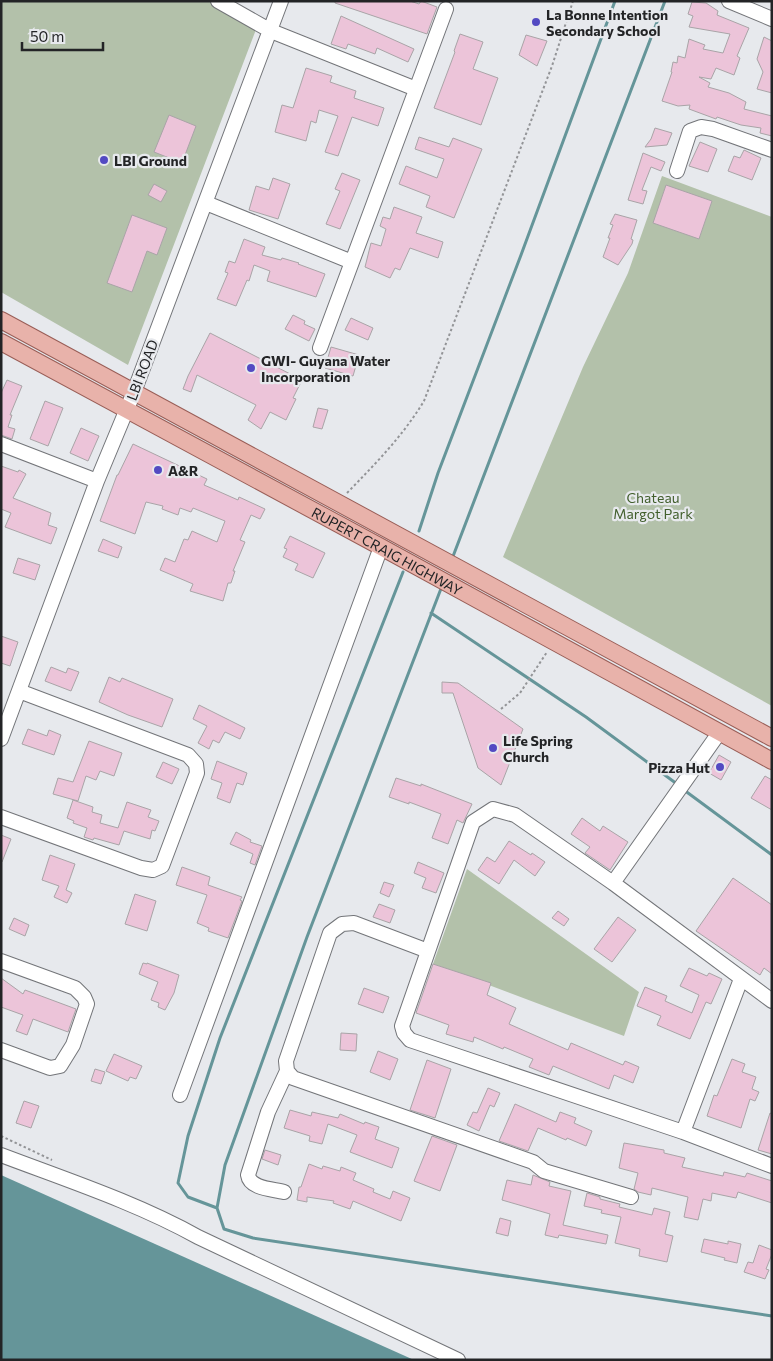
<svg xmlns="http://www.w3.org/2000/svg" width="773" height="1361" viewBox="0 0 773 1361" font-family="Commissioner,sans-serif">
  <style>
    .green { fill: #b3c1aa }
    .water { fill: #659599 }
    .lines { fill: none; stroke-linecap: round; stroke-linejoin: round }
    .stream { stroke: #659599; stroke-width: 3 }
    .building { fill: #ecc4d9; stroke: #a9a4a7 }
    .minor-casing { stroke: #737579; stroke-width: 16 }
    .major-casing { stroke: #995e57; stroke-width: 18 }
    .path { stroke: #939497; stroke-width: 2; stroke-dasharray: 2.5 2.5; stroke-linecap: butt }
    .minor { stroke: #fff; stroke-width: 14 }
    .major { stroke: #e8b2aa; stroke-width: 16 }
    .poi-dot { fill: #534ac2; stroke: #e7e9ed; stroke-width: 2 }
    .labels { text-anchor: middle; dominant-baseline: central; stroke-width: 4.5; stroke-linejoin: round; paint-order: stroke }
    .poi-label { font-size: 14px; font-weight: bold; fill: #232426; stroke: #e7e9ed; text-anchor: start }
    .street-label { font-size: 14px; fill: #232426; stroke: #e7e9ed }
    .park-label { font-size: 14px; fill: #425f2d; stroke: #e7e9ed }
  </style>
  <rect width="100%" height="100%" fill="#e7e9ed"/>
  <path class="green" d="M1,1h207l49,26 -129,338 -127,-73z
    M662,176l110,41v489l-269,-149 80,-190 45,-94z
    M467,869l172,123 -15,44 -191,-72z"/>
  <path class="water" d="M1,1175l413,185h-413z"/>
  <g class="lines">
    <path class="stream" d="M419,531l19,-58 83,-218 94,-254
      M452,559l213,-558
      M442,586l-135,351 -82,228 -8,43 7,21 29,9 519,78
      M431,613l155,104 91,67
      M684,790l88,65
      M217,1208l-29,-11 -10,-14 10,-47 32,-98 183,-466"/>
  </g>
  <path class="building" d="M335,1h75l9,3 2,-3 16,6 -10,27 -92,-31z
    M692,2l14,1 12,8 -1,4 32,13 -12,28 3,2 -6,17 -18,-7 -5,11 -12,-2 11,6 -2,4 21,6 17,9 -2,7 28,7v20l-12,-3 1,-5 -20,-3 -24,-8 -1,2 -27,-10 1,-4 -12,1 -16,-5 10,-29h-1l2,-10 4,1 1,-7 7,2 4,-19 16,6 -2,4 20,4 7,-19 -41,-7 4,-11 -5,-2z
    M341,16l73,33 -6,13 -31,-14 -2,6 -27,-10 -2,5 -15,-5z
    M460,34l23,8 -10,27 25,9 -17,47 -47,-17 21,-56 -1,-1z
    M526,35l21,6 -10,25 -18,-11z
    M764,37l8,4v52l-15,-4 6,-17 -6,-13z
    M306,68l26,8 -2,6 26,9 -2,7 30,10 -6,18 -26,-9 -14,39 -13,-4 13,-36 -19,-6 -3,13 -5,-2 -5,20 -31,-9 7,-27 11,3z
    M169,115l27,11 -14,37 -28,-11z
    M655,128l17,5 -5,12 -22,2 6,-8z
    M419,137l30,10 4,-9 29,11 -28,69 -28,-11 4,-11 -31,-12 7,-18 31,12 7,-19 -29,-10z
    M700,142l17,7 -9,23 -19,-6z
    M744,150l17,8 -9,22 -24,-9 6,-15 6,2z
    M643,153l22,9 -4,9 -10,-4 -9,23 5,1 -4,13 -15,-4z
    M342,173l18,7 -20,49 -14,-5 14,-33 -5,-2z
    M273,178l17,6 -12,35 -29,-9 7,-24 13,4z
    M154,184l13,7 -6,11 -13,-7z
    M666,185l46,16 -13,38 -46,-16z
    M394,207l28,10 -6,16 27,9 -5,16 -28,-10 -10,22 -5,-2 -5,10 -25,-11 6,-24 10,3 5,-17 -6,-3 3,-9 7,2z
    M615,214l22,6 -6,19 2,1 -1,4 -14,21 -15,-8 7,-19h-2l5,-13 -3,-1z
    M132,215l35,13 -10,27 -10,-4 -15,41 -25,-9z
    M244,239l21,8 -3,8 19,5 1,-2 17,5 -1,1 27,10 -9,23 -49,-16 3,-10 -16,-6 -5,16 -2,-1 -11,26 -19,-7 11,-26 -3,-1 4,-11 6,2z
    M293,315l12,6 -1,3 11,5 -6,12 -24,-12z
    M351,318l22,10 -5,12 -23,-10z
    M210,333l92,47 -9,18 3,1 -10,21 -16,-8 -9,17 -13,-9 8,-15 -59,-30 -6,17 -8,-3 5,-13z
    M331,347l28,8 -6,21 -28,-8z
    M7,380l15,6 -12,29h2l-4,12 7,2 -3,10 -11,-4v-42z
    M45,401l18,7 -15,38 -18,-7z
    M318,408l10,2 -6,19 -9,-2z
    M81,428l18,8 -11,25 -18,-8z
    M133,444l74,35 -3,6 7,3 27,12 1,-3 26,12 -5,10 -9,-4 -11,25 5,2 -12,29h2l-4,12h-3l-5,18 -33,-10 3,-7 -33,-14 5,-12 10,4 9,-23 4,1 4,-9 25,11 8,-21 -32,-13 -2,4 -11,-4 -2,7 -16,-6 1,-3 -17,-4 -11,32 -35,-13 17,-46h1z
    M1,466l17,6 1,-2 7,4 -13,24 38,15 -3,12 9,3 -6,16 -46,-17 6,-14 -10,-4z
    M290,536l35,17 -12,25 -18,-8 3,-6 -15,-7 4,-8 -3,-1z
    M103,539l19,8 -4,11 -20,-7z
    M18,558l22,7 -5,15 -22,-7z
    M1,636l17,6 -8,24 -9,-3z
    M51,667l15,6 2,-5 11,4 -8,19 -26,-10z
    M109,677l11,5 2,-4 51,21 -11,28 -34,-12 -29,-13z
    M442,682l16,1 65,46 -22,56 -23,-17 -25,-75h-11z
    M199,705l46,23 -5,11 -15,-7 -6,11 -6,-3 -4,9 -11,-6 9,-17 -14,-7z
    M28,729l19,7 2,-6 12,5 -7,20 -32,-11z
    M89,741l33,12 -8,23 -14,-5 -4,9 -10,-4 -8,25 -25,-7 5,-16 15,4z
    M719,755l12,7 -10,18 -12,-7z
    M217,761l30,12 -4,12 -6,-2 -7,20 -13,-5 5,-15 -11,-4z
    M163,762l16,7 -7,15 -16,-7z
    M765,776l7,4v30l-21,-12z
    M396,778l25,8v-2l51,20 -9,19 -6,-3 -9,24 -16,-6 9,-24 -32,-12v2l-20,-7z
    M73,800l20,7 -1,5 10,3 -2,8 18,5 9,-26 24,8 -3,7 11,4 -4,10 -3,-1 -2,9 -26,-8 -5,14 -25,-7 -1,2 -9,-3 3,-9 -14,-5 1,-2 -7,-3z
    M582,818l18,13 3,-5 25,16 -18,28 -25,-17 5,-6 -19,-13z
    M236,832l15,8 -1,2 12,4 -7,19 -5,-2 3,-9 -23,-10z
    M1,835l10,4 -9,23h-1z
    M509,841l22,14 1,-2 13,9 -10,14 -21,-16 -15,24 -21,-14 9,-13 8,5z
    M50,855l25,9 -9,26 6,3 -5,10 -13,-6 5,-11 -17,-6z
    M418,862l26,11 -8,20 -14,-5 4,-10 -12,-5z
    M182,867l28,10 -2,8 34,12 -2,3 2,1 -14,37 -20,-7 1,-3 -12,-5 10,-28 -31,-10z
    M733,878l39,27v69l-8,-6 -4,7 -64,-44z
    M384,882l10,3 -5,12 -9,-4z
    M135,894l21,7 -9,30 -22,-7z
    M379,904l16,6 -5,13 -17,-6z
    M558,911l11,8 -5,7 -12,-8z
    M618,917l18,13 -24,32 -18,-13z
    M14,918l15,7 -4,11 -16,-7z
    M143,963l4,1v-1l32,12 -5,18 -9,17 -7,-3 1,-4 -8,-3 7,-18 -19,-8z
    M433,964l58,19 -4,12 29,13 -7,16 59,26 3,-7 52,22 2,-4 14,6 -6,16 -19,-8 -5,14 -56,-23 -4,9 -20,-8 4,-8 -29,-12 -1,2 -29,-12 -1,5 -27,-8 3,-9 -33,-12z
    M689,968l18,8 2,-3 13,6 -11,25 -5,-2 -16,37 -33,-14 4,-9 -24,-10 8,-19 22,9 -2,5 27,12 7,-18 -19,-9z
    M1,978l22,16 2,-4 51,19 -8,23 -35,-13 -6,16 -11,-4 7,-16 -22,-8z
    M364,988l25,9 -6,16 -25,-9z
    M341,1033l16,1 -1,17 -16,-1z
    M378,1051l20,8 -8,21 -20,-8z
    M114,1054l28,12 -6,13 -6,-2 -2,4 -22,-10z
    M732,1059l13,5 -3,8 14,5 -4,12 7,3 -4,9 -5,-2 -9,29 -34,-12 7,-21 3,1z
    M427,1060l24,9 -16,49 -25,-8z
    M95,1069l10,3 -4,12 -10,-3z
    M488,1088l12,5 -6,14 -4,-2 -11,26 -12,-6 6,-13 4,1z
    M24,1101l15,5 -8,22 -15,-5z
    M515,1104l41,18 4,-10 16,6 -2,5 18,8 -6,15 -19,-8 -1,2 -28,-12 -10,23 -29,-10z
    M290,1110l21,6 1,-4 26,6 2,-4 24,10 1,-2 14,5 -4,12 24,9 -7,20 -42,-16 7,-17 -29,-11 -6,20 -13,-3 1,-5 -26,-8z
    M770,1113l2,1v40l-14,-4z
    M432,1136l25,9 -17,46 -26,-10z
    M624,1143l40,7v3l21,5 -3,9 41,9 1,-4 21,5 2,-4 25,8v22l-34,-11 -2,6 -24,-5 -1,8 -8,-2 -5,21 -14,-3 4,-20 -36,-9 -1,7 -13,-3 -4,-3 4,-16 -19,-5z
    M265,1150l16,5 -3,10 -16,-6z
    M309,1164l13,5 1,-3 17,5 1,-4 15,6 -3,7 21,9 -1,3 17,7 3,-8 17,7 -9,23 -48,-20 -3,8 -17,-6 1,-2 -27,-4v5l-10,-2 2,-13h2z
    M533,1175l17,7 -1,4 22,5 -8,34 45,10 -2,9 -47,-9 -1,3 -13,-3 5,-21 -48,-14 5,-20 24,5z
    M587,1193l13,4v2l20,5 -1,3 33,8 2,-7 16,4 -5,22 8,2 -6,26 -28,-6 1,-7 -25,-6 6,-26 -20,-4 1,-3 -18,-4z
    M500,1218l11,3 -3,15 -12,-3z
    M704,1239l24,5v-3l13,3 -4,19 -13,-3 1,-2 -24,-6z
    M759,1245l13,5v4l-6,15 3,1 -4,9 -21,-7 4,-10 5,1z"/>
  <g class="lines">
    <g class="minor-casing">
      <path id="minor" d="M218,1l53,30 145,58
        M729,1l43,18
        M677,171l13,-40 11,-4 12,2 59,21
        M206,203l146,59
        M320,348l126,-339
        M1,444l96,37
        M1,739l96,-258 37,-89 147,-391
        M1,817l140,51 12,2 9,-4 35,-93 -1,-9 -8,-9 -169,-64
        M613,883l106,-150
        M1,961l74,27 9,9 3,7 -14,41 -13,21 -10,2 -49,-18
        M772,1001l-159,-118 -98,-68 -22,-6 -20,13 -71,204 2,7 6,7 273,92 89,34
        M287,1071l6,7 240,84 11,9 87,26
        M180,1095l201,-548
        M683,1132l58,-153
        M1,1155c66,25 136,48 197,82l260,123
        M284,1192c-11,-3 -34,-3 -36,-17l20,-63 19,-41 -1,-10 44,-128 12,-9 12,-1 74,28"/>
    </g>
    <g class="major-casing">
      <g id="major">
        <path d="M1,320c257,139 513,280 771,418"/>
        <path id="s1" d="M1,342l380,205 391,214"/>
      </g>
    </g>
    <path class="path" d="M347,493c29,-30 55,-56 77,-92l128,-335 21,-65
      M501,709l19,-16 27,-41
      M1,1136l51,24"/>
    <use href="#minor" class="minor"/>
    <use href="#major" class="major"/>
  </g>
  <g class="poi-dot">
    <circle cx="536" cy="22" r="5"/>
    <circle cx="104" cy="160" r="5"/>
    <circle cx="251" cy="368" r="5"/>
    <circle cx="158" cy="470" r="5"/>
    <circle cx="493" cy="748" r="5"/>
    <circle cx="720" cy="767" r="5"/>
  </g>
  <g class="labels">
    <g class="poi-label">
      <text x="546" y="14">La Bonne Intention<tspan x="546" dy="16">Secondary School</tspan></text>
      <text x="114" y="160">LBI Ground</text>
      <text x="261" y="360">GWI- Guyana Water<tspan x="261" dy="16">Incorporation</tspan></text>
      <text x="168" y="470">A&amp;R</text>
      <text x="503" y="740">Life Spring<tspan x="503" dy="16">Church</tspan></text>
      <text x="710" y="767" text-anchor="end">Pizza Hut</text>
    </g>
    <g class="street-label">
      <text transform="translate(142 370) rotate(-69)">LBI ROAD</text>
      <text stroke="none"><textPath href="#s1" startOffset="439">RUPERT CRAIG HIGHWAY</textPath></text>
    </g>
    <g class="park-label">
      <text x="653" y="497">Chateau<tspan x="653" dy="16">Margot Park</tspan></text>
    </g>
  </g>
  <rect width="773" height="1361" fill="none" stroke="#232426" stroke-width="5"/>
  <path d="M22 42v8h81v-8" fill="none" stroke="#232426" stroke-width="2.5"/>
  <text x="30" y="42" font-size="15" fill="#232426" stroke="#e7e9ed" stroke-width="4" paint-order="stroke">50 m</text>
</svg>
